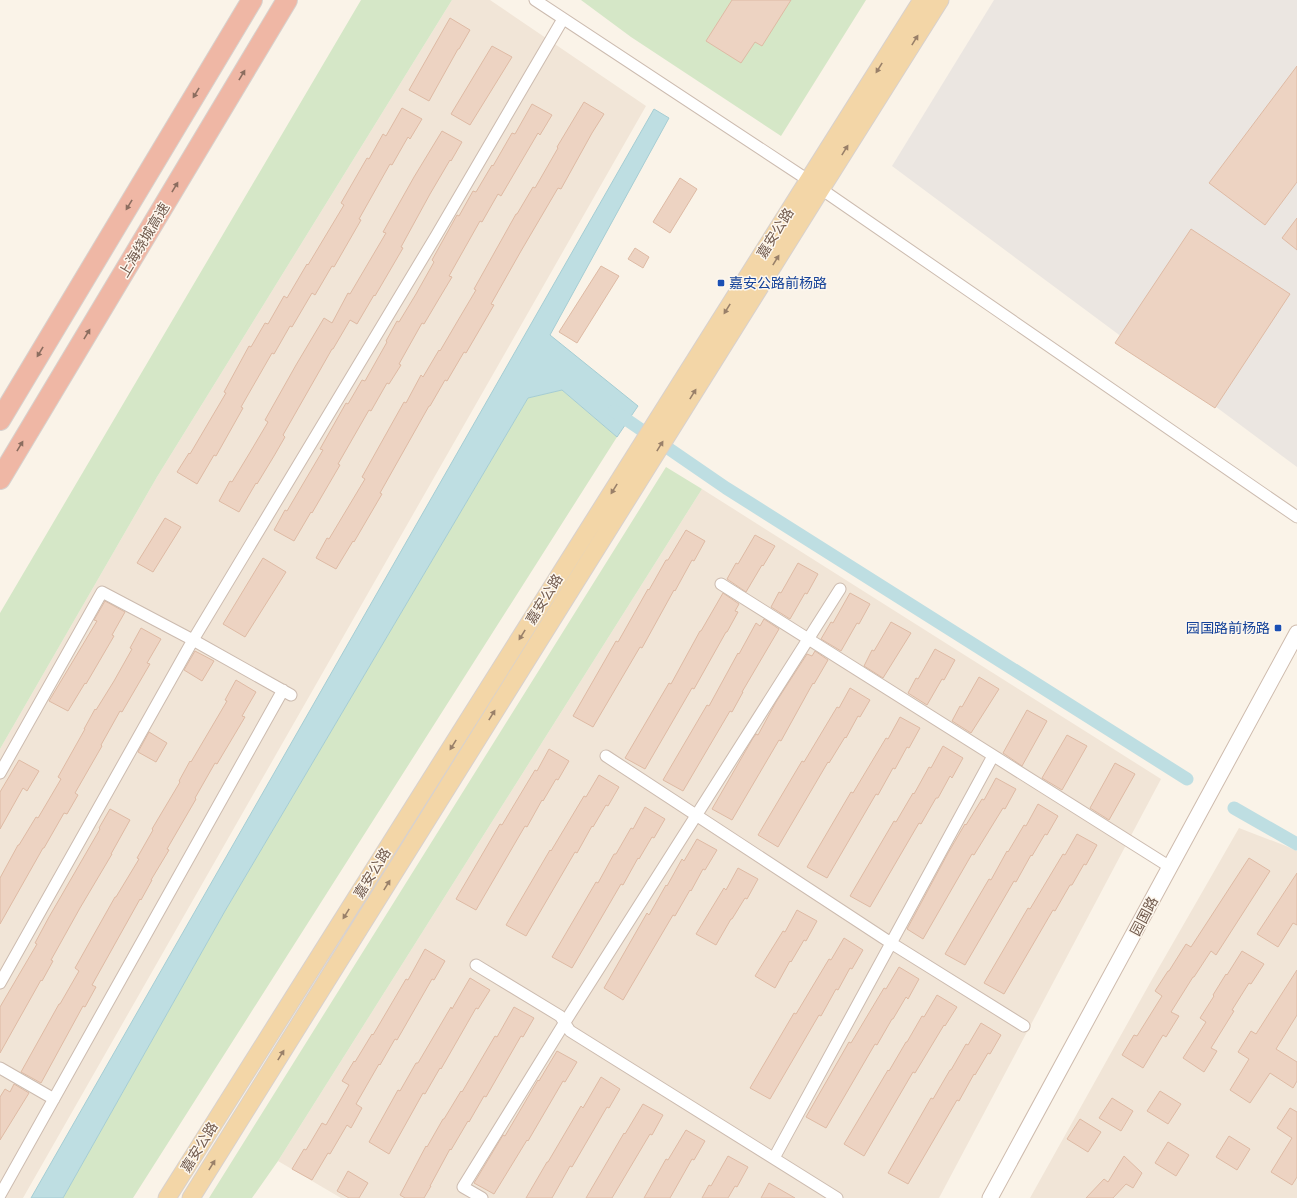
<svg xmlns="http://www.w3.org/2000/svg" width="1297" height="1198" viewBox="0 0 1297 1198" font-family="'PT Sans','Noto Sans SC',sans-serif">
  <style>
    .residential { fill: #f1e5d7 }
    .industrial { fill: #ebe6e1 }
    .green { fill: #d5e7c7 }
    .water { fill: #bedee2; stroke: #a5cdd3 }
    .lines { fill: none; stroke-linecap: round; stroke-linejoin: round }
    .canal { stroke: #bedee2; stroke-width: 13 }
    .building { fill: #edd3c2; stroke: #debaa4 }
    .street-casing { stroke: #ccbbaf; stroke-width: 13 }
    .secondary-casing { stroke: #cebbad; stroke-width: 17 }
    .primary-casing { stroke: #d8d1cd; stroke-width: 19 }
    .highway-casing { stroke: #d8d1cd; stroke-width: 22 }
    .street { stroke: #fff; stroke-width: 11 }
    .secondary { stroke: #fff; stroke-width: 15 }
    .primary { stroke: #f3d6a7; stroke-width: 17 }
    .highway { stroke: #efb7a5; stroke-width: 20 }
    .oneway { fill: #998069 }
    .oneway2 { fill: #8b6d5f }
    .transit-dot { fill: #1a4fb4; stroke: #fdf7ee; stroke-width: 1.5 }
    .labels { text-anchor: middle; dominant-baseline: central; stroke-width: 3; stroke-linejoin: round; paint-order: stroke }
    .street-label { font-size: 14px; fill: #725b4e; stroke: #fdf7ee }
    .transit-label { font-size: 14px; fill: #164399; stroke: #fdf7ee; text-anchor: start }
  </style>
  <rect width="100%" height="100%" fill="#faf3e8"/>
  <path class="residential" d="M452,0h38l156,106 -623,1092h-23v-449l157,-272z
    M702,489l459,290 -222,419h-598l-63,-37z
    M1239,828l47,18 11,5v347h-267l120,-215z"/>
  <path class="industrial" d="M994,0h303v467l-405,-301z"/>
  <path class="green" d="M361,0h91l-295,477 -157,272v-136z
    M581,0h285l-85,136 -150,-99z
    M562,390l55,47 -484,761h-70l162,-287 303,-513z
    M666,467l36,22 -424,672 -26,37h-43z"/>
  <path class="water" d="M654,109l15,9 -119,217 88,71 -21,31 -55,-47 -34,8 -303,513 -162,287h-32z"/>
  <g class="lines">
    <path class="canal" d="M614,411l112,77 461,291
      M1234,808l63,36"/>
  </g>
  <path class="building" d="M732,0h59l-29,46 -7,-4 -14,21 -35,-22z
    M450,18l20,12 -11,19h-1l-29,52 -20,-11z
    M492,46l20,11 -42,68 -19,-11z
    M1297,66v116l-32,43 -56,-42z
    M584,102l20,12 -12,19 -31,56 -3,-1 -37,63 -30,53 3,1 -28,48 -2,-1 -17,29 -2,-1 -15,26h-1l-49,87 2,1 -28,48 -1,-1 -17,28 -20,-11 11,-20 2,1 36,-60 -3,-2 42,-75 2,1 15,-28 2,2 16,-27 1,1 17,-29 19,-32 -2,-1 42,-75h1l16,-27 2,1 23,-40 -1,-1z
    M532,104l20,11 -12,20 -2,-2 -37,63 -3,-2 -16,28 -2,-1 -31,55 3,1 -12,20 -16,27 -2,-1 -23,41 2,1 -12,19 -2,-1 -16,28 -2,-1 -31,54 2,1 -28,48 -1,-1 -17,29 -20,-11 11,-20 2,1 36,-61 -3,-1 26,-46 2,1 14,-24 3,1 22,-39 -1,-1 11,-20 2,1 17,-28 18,-32 -2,-2 25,-45 2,1 14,-25 3,1 16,-27 1,1 19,-33 3,1z
    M402,108l20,11 -12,20 -2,-2 -16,28 -2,-1 -31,55 2,1 -27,47 -2,-1 -17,29 -3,-2 -20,34 -2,-1 -16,28 -2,-1 -31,54 2,1 -27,48 -2,-1 -17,29 -20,-12 12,-19 1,1 36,-61 -2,-1 25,-46 2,1 14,-24 3,1 16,-28 3,2 20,-34 1,1 36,-60 -3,-2 26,-45 2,1 14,-25 3,2z
    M442,131l20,11 -11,19 -1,-1 -20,34 -29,53 2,1 -28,48 -1,-1 -17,29 -7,-4 -17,29h-1l-49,86 2,2 -11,19 -17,28 -1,-1 -17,29 -20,-11 11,-20 2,1 17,-28 19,-32 -3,-2 31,-55 28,-47 8,5 16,-30 2,1 36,-61 -3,-1 31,-55z
    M680,178l17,11 -27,44 -17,-11z
    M1297,218v32l-15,-12z
    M1191,229l99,65 -75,114 -100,-65z
    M635,248l14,9 -6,11 -15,-9z
    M601,266l18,10 -42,67 -18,-11z
    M165,518l16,9 -28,45 -16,-9z
    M686,530l19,11 -11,20 -2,-1 -17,31 -1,-1 -32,58 -2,-1 -47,80 -20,-11 43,-75 2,1 30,-53 1,1 17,-30h2z
    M755,535l20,11 -12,20 -1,-1 -16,27 -19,-13 9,-16 2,1z
    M263,558l23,14 -41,65 -22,-13z
    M798,563l20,11 -11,20 -2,-1 -15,26 -19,-12 8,-15 2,1z
    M723,593l16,11 -4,7 3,1 -11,20h-1l-32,57 -2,-1 -47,81 -20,-11 44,-75 2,1 29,-53h1z
    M850,593l20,11 -11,20 -2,-1 -16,28 -20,-12 10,-17 2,1z
    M105,601l20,11 -13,23 2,1 -28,48 -1,-1 -17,28 -19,-10 48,-80 -3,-1z
    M764,619l15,10 -37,63h1l-11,20 -2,-1 -47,80 -20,-11 44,-75 2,1 29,-53 1,1 17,-31 4,3z
    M891,622l20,11 -28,45 -19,-12 8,-16 2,1z
    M141,628l20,11 -14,24 3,1 -28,48 -2,-1 -19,34 1,1 -27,47 3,2 -11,19 -3,-1 -20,35h-1l-43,76v-46l18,-33h1l17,-28 2,1 23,-39 -3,-2 27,-48h-1l11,-20 1,1 18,-29 18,-32 -2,-1z
    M935,649l20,11 -11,20 -2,-1 -15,26 -19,-12 8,-15 2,1z
    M195,651l19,10 -12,20 -18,-11z
    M815,651l13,9 -14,24 -1,-1 -32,58 -2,-1 -47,80 -20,-11 41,-71 3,-4 2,1 18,-33 31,-48 5,2z
    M979,677l20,12 -28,44 -19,-12 8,-15 2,1z
    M236,680l20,12 -14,24 3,1 -28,47 -2,-1 -20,35 1,1 -29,50 2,1 -18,30h1l-11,20 -1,-1 -48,86 4,2 -11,20 -2,-1 -42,77 -20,-11 38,-68h1l19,-33 -4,-3 40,-71h1l23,-38 -2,-1 16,-28 -1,-1 28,-47 -1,-1 11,-20 1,1 36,-61 -2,-1z
    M850,688l20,12 -10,17 -2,-1 -12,22 -1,-1 -16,26 -1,-1 -50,85 -20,-12 44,-74 2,1 33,-55 2,1z
    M1027,710l20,11 -25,45 -19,-13z
    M900,717l20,11 -11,20 -2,-1 -12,22 -2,-1 -15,27 -2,-1 -49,84 -20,-11 44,-75 2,1 33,-55 2,1z
    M149,732l18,11 -11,19 -18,-10z
    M1067,735l20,11 -25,44 -20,-12z
    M943,746l20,12 -11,20 -2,-2 -12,22h-2l-15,26 -2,-1 -49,84 -20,-11 44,-75 2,1 17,-29 1,1 15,-27 2,1z
    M549,749l20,12 -11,19 -2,-1 -13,22 -1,-1 -15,27 -2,-1 -49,84 -20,-11 44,-75 2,1 33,-55 2,1z
    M19,760l20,11 -12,20 -4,-3 -23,41v-37z
    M1115,763l20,11 -26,46 -19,-12z
    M599,775l20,12 -11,19 -2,-1 -13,22 -1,-1 -15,27 -2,-1 -49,84 -20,-11 44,-75 1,1 33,-55 2,1z
    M996,778l20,11 -11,20 -2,-1 -29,47 -2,-1 -49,85 -16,-10 41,-76 17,-29 1,1 16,-26 2,1z
    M1038,804l20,12 -11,19 -2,-1 -13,22 -1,-1 -15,27 -2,-1 -49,84 -20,-11 44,-75 2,1 16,-29 1,1 16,-27 2,1z
    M645,807l20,12 -11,19 -2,-1 -13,22 -1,-1 -15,27 -2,-1 -49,84 -20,-11 44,-75 2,1 16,-29h2l15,-26 2,1z
    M110,809l20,11 -19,34h1l-32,54 -29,52 2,1 -11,20 -1,-1 -41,73v-46l37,-63 -2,-1 14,-26 51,-88 -1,-1z
    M1077,834l20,11 -11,20 -2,-1 -12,21h-2l-15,26 -2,-1 -49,84 -20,-11 44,-75 2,1 33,-55 2,1z
    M697,839l20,11 -12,20 -2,-1 -12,22 -1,-1 -15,26 -2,-1 -50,85 -19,-12 43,-75 2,2 17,-30 1,1 15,-27 2,2z
    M1249,858l21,13 -54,84 -5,-4 -17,26h-1l-22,35 8,4 -13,21 -3,-2 -20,33 -21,-13 12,-20 3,1 25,-40 -7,-5 13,-20h1l17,-27 5,3z
    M738,868l20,11 -11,20 -2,-1 -13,21h-1l-15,26 -20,-11 28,-46 2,2z
    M1297,873v52l-4,-2 -15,24 -21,-13z
    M797,910l20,11 -11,20 -2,-1 -13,22 -1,-1 -15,27 -20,-12 28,-45 2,1z
    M844,938l19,12 -11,19 -2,-1 -12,22 -2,-1 -15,27 -2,-1 -49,84 -20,-11 44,-75 2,1 33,-55 2,1z
    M425,949l20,12 -11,19 -2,-1 -35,61 -2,-1 -15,26 -1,-1 -23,40 6,4 -11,20 -4,-3 -17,29 -2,-1 -16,27 -20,-11 12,-20 2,1 16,-27 4,2 23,-40 -7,-4 12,-20 1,1 17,-28 1,1 33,-56 2,1z
    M1242,951l22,13 -13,20 -2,-1 -17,27 2,1 -23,37 6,3 -13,21 -21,-14 23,-36 -6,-4 14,-22 -1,-1 13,-21 1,1z
    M899,967l20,12 -11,20 -2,-2 -13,22h-1l-15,26 -2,-1 -49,84 -20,-11 43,-75 2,1 33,-55 2,1z
    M1297,970v45l-21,34 21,13v19l-4,7 -23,-15 -20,30 -20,-13 19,-31 -11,-7 13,-21 5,3z
    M470,978l20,12 -12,19 -2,-1 -35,61 -1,-1 -15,26 -2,-1 -34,61 -20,-12 29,-52 2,1 16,-28h2l33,-56 1,2z
    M937,995l20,12 -12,19 -1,-1 -29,48 -2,-1 -49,84 -20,-12 44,-74 1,1 17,-29h1l15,-26 2,1z
    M514,1007l20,11 -11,19 -2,-1 -35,61 -2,-1 -15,26 -1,-1 -17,29 -1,-1 -20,37h1l-7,12h-19l-5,-3 26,-49 1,1 16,-28h1l17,-28 1,1 33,-56 2,1z
    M981,1023l20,12 -11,19 -2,-1 -13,22 -1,-1 -15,27 -2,-1 -49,84 -20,-11 43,-75 2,1 17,-29h1l15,-26 2,1z
    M557,1051l20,11 -12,20 -2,-1 -35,60 -1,-1 -33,54 -20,-11 29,-48 2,1 33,-56 1,1z
    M601,1077l19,12 -11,19 -2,-1 -35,60 -2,-1 -18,32h-26l21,-36h1l33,-56 2,2z
    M14,1084l15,9 -29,47v-43l5,-8 5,3z
    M1160,1091l21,13 -13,20 -21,-13z
    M1112,1098l21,13 -12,20 -22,-13z
    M643,1104l20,11 -11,20 -2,-1 -38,64h-26l38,-65 1,1z
    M1290,1108l7,4v65l-5,8 -21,-13 21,-34 -15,-10z
    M1080,1119l21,13 -13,20 -21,-13z
    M686,1130l19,11 -11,19 -2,-1 -22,39h-26l22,-39 2,1z
    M1229,1136l21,13 -13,21 -21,-13z
    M1168,1142l21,13 -13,21 -21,-13z
    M728,1156l20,11 -11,20 -2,-1 -7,12h-26l7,-13 2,1z
    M1124,1156l18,17 -9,15 -7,-4 -13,14h-27l18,-19 4,3z
    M348,1171l20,12 -9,15h-10l-12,-7z
    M769,1183l26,15h-34z"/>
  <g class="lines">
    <g class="street-casing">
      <path id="street" d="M535,0l273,180 489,337
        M721,584l449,283
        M606,756l285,187 133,83
        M0,773l102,-181 91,48 98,55
        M476,965l84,51 10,15 267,167
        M0,983l193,-343 243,-404 127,-217
        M0,1068l54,31
        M774,1158l219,-402
        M0,1195l283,-505
        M482,1198l-19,-11 102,-165 275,-433"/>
    </g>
    <g class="secondary-casing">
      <path id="secondary" d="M990,1198l307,-565"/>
    </g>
    <g class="primary-casing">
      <path id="primary" d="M167,1198l755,-1198
        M191,1198l630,-1009 119,-189"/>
    </g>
    <g class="highway-casing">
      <path id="highway" d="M0,420l252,-420
        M0,479l287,-479"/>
    </g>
    <use href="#street" class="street"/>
    <use href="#secondary" class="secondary"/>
    <use href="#primary" class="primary"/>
    <use href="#highway" class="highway"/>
  </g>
  <defs><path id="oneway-solid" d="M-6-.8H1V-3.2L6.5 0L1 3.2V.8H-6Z"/></defs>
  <g class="oneway">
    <use href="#oneway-solid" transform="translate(915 40) rotate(-58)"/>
    <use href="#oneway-solid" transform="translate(879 68) rotate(122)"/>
    <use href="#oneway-solid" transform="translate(845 150) rotate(-58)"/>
    <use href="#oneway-solid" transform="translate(776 260) rotate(-58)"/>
    <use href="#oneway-solid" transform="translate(727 309) rotate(122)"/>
    <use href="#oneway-solid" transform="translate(693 394) rotate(-58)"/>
    <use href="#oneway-solid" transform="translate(660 446) rotate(-58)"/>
    <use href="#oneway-solid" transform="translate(614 489) rotate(122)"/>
    <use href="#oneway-solid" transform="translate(522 635) rotate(122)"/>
    <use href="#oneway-solid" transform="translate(492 715) rotate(-58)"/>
    <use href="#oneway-solid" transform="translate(453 745) rotate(122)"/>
    <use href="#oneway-solid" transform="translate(387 885) rotate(-58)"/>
    <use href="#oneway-solid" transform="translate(346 914) rotate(122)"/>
    <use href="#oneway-solid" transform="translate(281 1055) rotate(-58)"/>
    <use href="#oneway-solid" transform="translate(212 1165) rotate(-58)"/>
  </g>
  <g class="oneway2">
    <use href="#oneway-solid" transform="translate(242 75) rotate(-59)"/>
    <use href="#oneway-solid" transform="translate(196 93) rotate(121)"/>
    <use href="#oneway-solid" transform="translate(175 187) rotate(-59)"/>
    <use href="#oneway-solid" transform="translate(129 205) rotate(121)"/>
    <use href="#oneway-solid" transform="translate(87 334) rotate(-59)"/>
    <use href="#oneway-solid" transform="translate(40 352) rotate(121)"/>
    <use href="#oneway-solid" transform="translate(20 446) rotate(-59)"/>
  </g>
  <g class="transit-dot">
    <rect x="717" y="279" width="8" height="8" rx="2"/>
    <rect x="1274" y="624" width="8" height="8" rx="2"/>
  </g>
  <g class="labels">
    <g class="street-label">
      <text transform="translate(775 233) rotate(-58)">嘉安公路</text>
      <text transform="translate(144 240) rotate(-59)">上海绕城高速</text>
      <text transform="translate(544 599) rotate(-58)">嘉安公路</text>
      <text transform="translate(372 873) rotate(-58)">嘉安公路</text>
      <text transform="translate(1144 916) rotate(-62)">园国路</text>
      <text transform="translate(199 1147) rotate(-58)">嘉安公路</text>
    </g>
    <g class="transit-label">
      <text x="729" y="283">嘉安公路前杨路</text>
      <text x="1270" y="628" text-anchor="end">园国路前杨路</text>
    </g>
  </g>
</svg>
